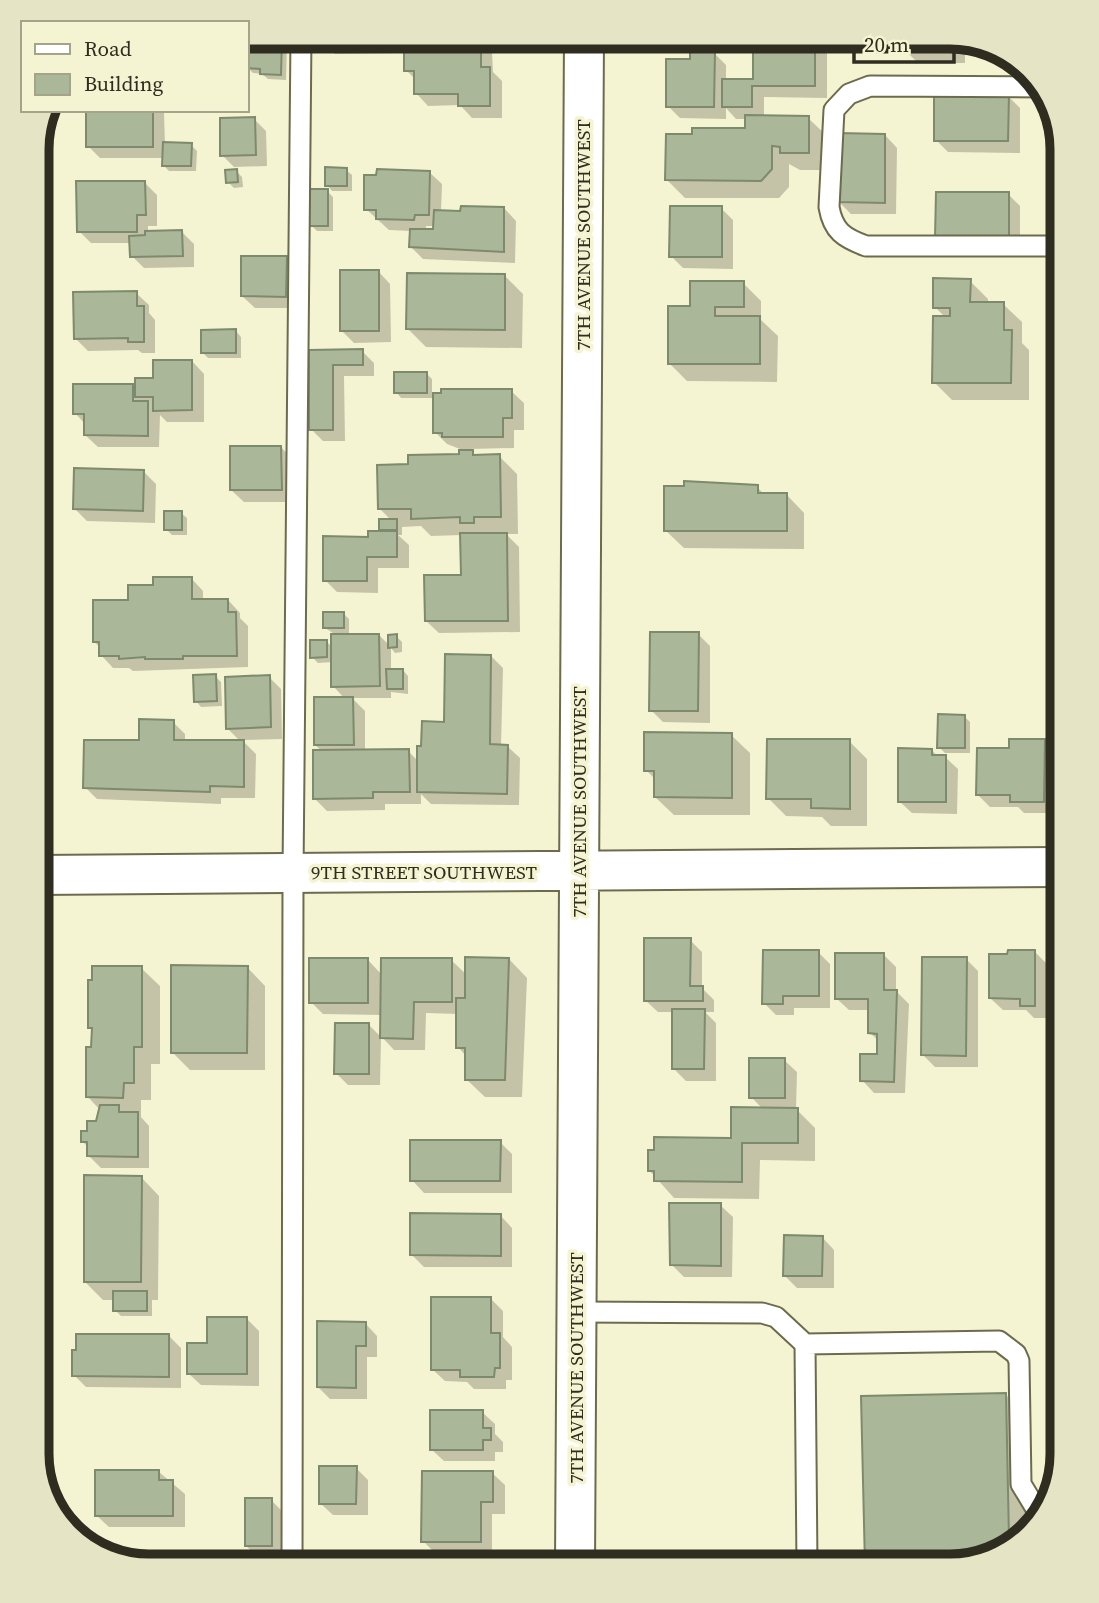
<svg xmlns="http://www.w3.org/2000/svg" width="1099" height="1603" viewBox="0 0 1099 1603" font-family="'Source Serif 4',serif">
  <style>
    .shadow { fill: #0003; fill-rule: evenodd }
    .building { fill: #aab798; stroke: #7e8a6d; stroke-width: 2 }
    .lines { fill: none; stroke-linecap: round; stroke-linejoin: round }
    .lane-casing { stroke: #6c6b4d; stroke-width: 23 }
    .secondary-casing { stroke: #6c6b4d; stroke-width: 42 }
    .lane { stroke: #fff; stroke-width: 19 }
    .secondary { stroke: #fff; stroke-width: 38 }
    .labels { text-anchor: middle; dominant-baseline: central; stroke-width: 7; stroke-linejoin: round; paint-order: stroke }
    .street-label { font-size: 19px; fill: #2e2d20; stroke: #f5f4d2 }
    .rim { fill: none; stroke: #2e2d20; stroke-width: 9 }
  </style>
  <rect width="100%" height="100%" fill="#f5f4d2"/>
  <path class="shadow" d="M323,37h69v16l-57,1 -12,-13z
    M755,37h64l8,8v53l-63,-1v20l44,1 19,18v34h-27l-11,-6v23l-10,11h-94l-18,-18 27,-44 53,-7v-10h-11l-10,-11v11l-46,-1 -12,-12 24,-45 22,-8 12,12v15h29z
    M906,37l59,3v23h-47l-12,-12z
    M281,39l6,6 -1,35 -18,-1 -6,-5 -9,-1 -5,-5z
    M480,40l12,12 1,20 9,9v37h-30l-12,-13 -32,1 -12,-13v-13l-10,-10z
    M1008,96l12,12v45l-72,-1 -12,-12z
    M93,110h68l3,3 1,31 26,1 6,6 -1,20h-27l-6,-6 1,-7h-64l-12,-12z
    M254,119l12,12 1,35 -33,1 -12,-12z
    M885,135l12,13 -1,66h-45l-12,-12z
    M346,170l6,5v16h-20l-5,-6z
    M236,171l6,6 1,10 -9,1 -6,-6z
    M429,172l13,12 -1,28 63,-4 12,13 -1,42 -92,-4 -12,-12v-16l-22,-1 -23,-21zM426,226h9v5h-9z
    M145,183l12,12v31h-9v7l34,-1 12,12v23l-50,1 -12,-12 -1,-13h-40l-12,-12z
    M327,191l6,6v34h-16l-6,-6z
    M1008,194l12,12v44l-71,-1z
    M721,208l12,12v49l-50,-1 -12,-12z
    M286,258l12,12v38h-43l-13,-12z
    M378,271l12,13 1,58 -37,1 -12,-12z
    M505,276l18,18 -1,54 -96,-1 -18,-18z
    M970,281l18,18v5h15l19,18v21l7,7v50h-77l-18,-18 12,-64 -11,-11z
    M743,283l18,18v19l17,16 -1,46 -90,-1 -18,-18 23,-55z
    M136,293l13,12v8l6,7v33h-13l-4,-3 -50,1 -13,-13z
    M236,331l5,6v21h-33l-6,-6z
    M362,351l12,12v13h-30l1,65h-22l-12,-12 -1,-77z
    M192,361l12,13v48h-37l-7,-7 -1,32h-61l-13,-12v-11l-10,-11 57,-27 5,4z
    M427,374l5,5v16l79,-4 13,12v27h-10v18l-45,1 8,8 22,-1 18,18 1,60h-12l13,13 1,85 -81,1 -13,-12 37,-45 -1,-41 -31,1 -10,-10 -19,1v8h-4l11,10v23h-31v25l-41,-1 -12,-12 45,-41 15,-6 -4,-4 11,-8 -12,-12 30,-43 50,-10v-7l-13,-5 -12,-12v-34h-34l-5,-6z
    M281,447l12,13v42h-49l-13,-12z
    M144,472l12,12 -1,39 -68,-2 -12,-12z
    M757,487l7,7h22l18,19v36l-120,-1 -19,-18z
    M181,513l6,5v17h-15l-6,-6z
    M191,578l12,13v9h25l12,13v5l8,8v41l-115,4 -4,-3h-16l-12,-13v-7l-7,-6 36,-40 24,-15z
    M343,613l6,6v17l30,-1 11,11 6,-10 6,6v10l-7,1 -4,-5v22h12l5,6v18l-17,-2v6h-39l13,13v41l43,-1 11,11 72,-106 12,12 -2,78h6l13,12 -1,47 -88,-1 -10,-10v10h-36v6l-58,1 -12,-12 8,-47 -8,-7 30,-46 -12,-13v-24l-15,1 -6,-6 14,-16 7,7v-15l-8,-5z
    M698,634l12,12v77l-47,-1 -12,-12z
    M215,676l6,6 1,24 -21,1 -5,-6z
    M269,677l12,12 1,50 -40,1 14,14 -1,44h-34v6l-124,-5 -12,-12 88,-65 12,12v7l56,1 -14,-14z
    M964,716l6,6v31h-25l-6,-6z
    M731,735l19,18v62h-76l-19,-18 1,-17 -10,-10z
    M849,741l18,18v67h-36l-9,-9 -36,-1 -18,-18z
    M1044,741l12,12v60h-32l-6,-6h-28l-12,-12 33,-46z
    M932,750l6,7h7l13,12 -1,45 -45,-1 -13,-12z
    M690,940l12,12v36l12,12v12h-9l11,11v58h-30l-12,-12v-57h-16l-13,-12z
    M818,952l12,12v44h-36v7h-18l-12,-12z
    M1035,952l12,12 -1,54h-12l-8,-8h-23l-13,-12z
    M884,955l12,12v24l13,13 -4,89h-31l-12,-13 16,-24 1,-15 -9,-8v-23h-21l-13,-12z
    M509,959l18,19 -5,119h-37l-19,-18v-23l-8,-9v-33l-32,-1 -1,37h-31l-12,-13v-22l-59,-1 -12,-12 57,-42 14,15 69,-15 16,15z
    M966,959l12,12v96h-43l-12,-12z
    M247,967l18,19v84h-75l-18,-18z
    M141,968l19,18v78h-9v36h-10v17l8,9v42h-48l-12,-12v-8l-6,-6 14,-20 3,-12 -12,-13 5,-49 1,-17 -4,-4z
    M369,1025l12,12 -1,48h-32l-12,-12z
    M784,1060l13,12 -1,37 19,19v33l-55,-1 -1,39 -85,-1 -25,-28 6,-19 78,-12 30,-30 -12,-12z
    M500,1142l12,12v39h-88l-12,-13z
    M141,1177l18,19 -1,104h-6v16h-31l-6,-6v-10h-12l-18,-18z
    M720,1205l13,12 -1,60h-48l-12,-12z
    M500,1215l12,13v39h-88l-13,-13z
    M822,1237l12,13v38h-37l-12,-12z
    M491,1299l12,12v26l9,10v33h-6v9h-32l-7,-7 -22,-1 -13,-12z
    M247,1319l12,12v55l-58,-1 -13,-12 21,-28z
    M365,1323l12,13v21h-10v42h-37l-12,-12z
    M169,1336l12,12v40l-95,-1 -12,-12 3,-23z
    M1006,1395l23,24 2,107 -25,25 -56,15h-84l-3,-168z
    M482,1412l13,12v10l8,8v10h-8v9h-51l-13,-12z
    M356,1468l12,12v35h-35l-13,-12z
    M159,1472l26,22v33h-76l-13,-12z
    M492,1473l13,12v29h-13v39h-57l-12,-12z
    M271,1500l12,12v46h-24l-13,-12z
    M387,1558h102l8,8h-110z"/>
  <path class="building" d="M247,37h35l-1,38 -21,-1v-5l-13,-1z
    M321,37h60v5h-59z
    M753,37h62v49h-63v21h-30v-28h31z
    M904,37h50l-1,15 -49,-1z
    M481,38v29h9v39h-32v-12h-44v-23h-10v-27h9v-5z
    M690,51h25l-1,56h-48v-48h24z
    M934,94h75l-1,47h-74z
    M91,110h62v37h-67v-35z
    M745,115l64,1v37h-29v-6l-8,-1v23l-11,12 -96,-1 1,-46h26v-6h53z
    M255,117l1,38 -36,1v-38z
    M838,133l47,1v69l-48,-1z
    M163,142l29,1 -1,23h-29z
    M325,167l22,1v18h-22z
    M237,169l1,13 -12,1 -1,-13z
    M377,169l53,2 -1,44h-14l-1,5 -38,-1v-9h-12v-35h12z
    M76,181h69l1,34h-9v17h-60z
    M309,189h19v37h-19z
    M936,192h73v46h-74z
    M461,206l43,1v45l-95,-5 1,-18h23l1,-19 26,1z
    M670,206h52v51h-53z
    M182,230l1,26 -53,1 -1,-21 16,-1v-4z
    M241,256h46l-1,41 -45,-1z
    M340,270h39v61h-39z
    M407,273l98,1v56l-99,-1z
    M933,278l38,1 -1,23h34v28h8l-1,53h-79l1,-67h17v-8h-17z
    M690,281h54v26h-29v9h45v48h-92v-58h22z
    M137,291v15h7v36h-16v-4l-54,1 -1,-47z
    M236,329v24h-35v-23z
    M363,349v16h-30v65h-24v-80z
    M153,360h39v50l-39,1v-14h-18v-19h18z
    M394,372h33v21h-33z
    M73,384h60v17h15v35l-64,-1v-21h-11z
    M441,389h71v29h-9v19h-61v-4h-9v-40h8z
    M230,446h51l1,44h-52z
    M459,450h14v5l27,-1 1,63h-27v6h-14v-6l-49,2v-10h-33l-1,-44 31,-1v-9l51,-1z
    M74,468l70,2 -1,41 -70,-2z
    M684,481l74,4v8h29v38h-123v-45h20z
    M164,511h18v19h-18z
    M379,519h18v11h-18z
    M368,531h29v26h-30v24h-44v-45l45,1z
    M460,533h47l1,88h-83l-1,-46h37z
    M153,577h39v22h36v13h8l1,44h-54v3h-38v-2l-26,2v-3h-20v-14h-6v-42h35v-15h25z
    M323,612h21v16h-21z
    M650,632h49l-1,79h-49z
    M331,634h48l1,52 -49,1z
    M397,634v13l-9,1v-13z
    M310,640h17v17l-17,1z
    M445,654l46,1 -1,89 18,1 -1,49 -90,-2v-46h4l1,-25 22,1z
    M386,669h17v20h-16z
    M216,674l1,27 -23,1 -1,-27z
    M270,675l1,52 -45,2 -1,-52z
    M314,697h39l1,48h-40z
    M938,714l27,1v33h-28z
    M139,719l35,1v20h70v47l-34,-1v6l-127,-4 1,-48h55z
    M644,732l88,1v65l-78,-1v-26h-10z
    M767,739h83v70l-39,-1v-9h-45z
    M1009,739h36l-1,63h-34v-7h-34l1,-47h32z
    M898,748l34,1v6h14v47h-48z
    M409,749l1,43h-37v6l-60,1v-49z
    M644,938h47l-1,48h13v15h-59z
    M763,950h56v46h-36v8h-21z
    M1008,950h27v56h-15v-7l-31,-1v-44h18z
    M835,953h49v37h13l-3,92 -34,-1v-27h17v-20l-9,-1v-34h-33z
    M465,957l44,1 -4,122h-40v-32h-9v-50h9z
    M922,957h45l-1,99 -45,-1z
    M309,958h59v45h-59z
    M381,958h71v44h-38l-1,37 -33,-1z
    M171,965l77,1 -1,87h-76z
    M92,966h50v81h-8v36h-10l-1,15 -37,-1v-50h5l1,-19h-4v-48h4z
    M672,1009h33l-1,60h-32z
    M335,1023h34v51h-35z
    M749,1058h36v40h-36z
    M100,1105h19v7h19v45l-51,-1v-14h-6v-11h6v-10h9z
    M731,1107l67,1v35h-56v39l-88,-1v-10h-6v-21h6v-13l77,1z
    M410,1140h91l-1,41h-90z
    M84,1175l58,1 -1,106h-57z
    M669,1203h52v63l-51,-1z
    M410,1213l91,1v42l-91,-1z
    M784,1235l39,1 -1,40h-39z
    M113,1291h34v20h-34z
    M431,1297h60v36h9v35h-5l-1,9h-34v-7h-29z
    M207,1317h40v57h-60v-31h20z
    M317,1321l49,1v24h-10v42l-39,-1z
    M76,1334h93v43l-97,-1v-26h4z
    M1006,1393l3,146h9l-12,12 -56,15h-85l-4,-170z
    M430,1410h53v18h8v12h-8v10h-53z
    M319,1466h38l-1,38h-37z
    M95,1470h64v10h14v36h-78z
    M422,1471h71v31h-12v40h-60z
    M245,1498h27v48h-27z
    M386,1556h103v10h-103z
    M302,1558h46v8h-46z"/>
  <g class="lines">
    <g class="lane-casing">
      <path id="lane" d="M1042,87l-172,-1 -21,8 -15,16 -5,97c4,24 15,31 37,39h196
        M576,1312l186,1 14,4 29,27 2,222
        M805,1344l194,-3 17,13 3,7 2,123 20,33
        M292,1566l1,-693 8,-836"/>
    </g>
    <g class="secondary-casing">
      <path id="secondary" d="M37,875l1025,-8
        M575,1566l9,-1529"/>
    </g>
    <use href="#lane" class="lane"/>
    <use href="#secondary" class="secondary"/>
  </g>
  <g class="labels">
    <g class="street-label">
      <text transform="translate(583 235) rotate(-90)">7TH AVENUE SOUTHWEST</text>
      <text transform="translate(579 802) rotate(-90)">7TH AVENUE SOUTHWEST</text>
      <text x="424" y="872">9TH STREET SOUTHWEST</text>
      <text transform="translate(576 1368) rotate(-90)">7TH AVENUE SOUTHWEST</text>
    </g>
  </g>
  <path d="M0 0H1099V1603H0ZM149 49H950A100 100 0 0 1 1050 149V1454A100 100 0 0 1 950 1554H149A100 100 0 0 1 49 1454V149A100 100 0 0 1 149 49Z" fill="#e5e4c4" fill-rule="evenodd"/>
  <path class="rim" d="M149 49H950A100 100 0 0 1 1050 149V1454A100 100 0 0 1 950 1554H149A100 100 0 0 1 49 1454V149A100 100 0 0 1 149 49Z"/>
  <rect x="21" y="21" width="228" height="91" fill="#f5f4d2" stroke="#a5a48b" stroke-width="2"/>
  <rect x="35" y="44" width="35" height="10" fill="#ffffff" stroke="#a5a48b" stroke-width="2"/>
  <text x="84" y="56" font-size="21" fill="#2e2d20">Road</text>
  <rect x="35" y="74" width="35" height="21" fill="#aab798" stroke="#a5a48b" stroke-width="2"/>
  <text x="84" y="91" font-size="21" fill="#2e2d20">Building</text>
  <path d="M854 52v10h100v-10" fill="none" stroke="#2e2d20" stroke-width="3.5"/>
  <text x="864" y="52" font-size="21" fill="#2e2d20" stroke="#f5f4d2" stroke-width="5" paint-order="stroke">20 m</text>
</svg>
